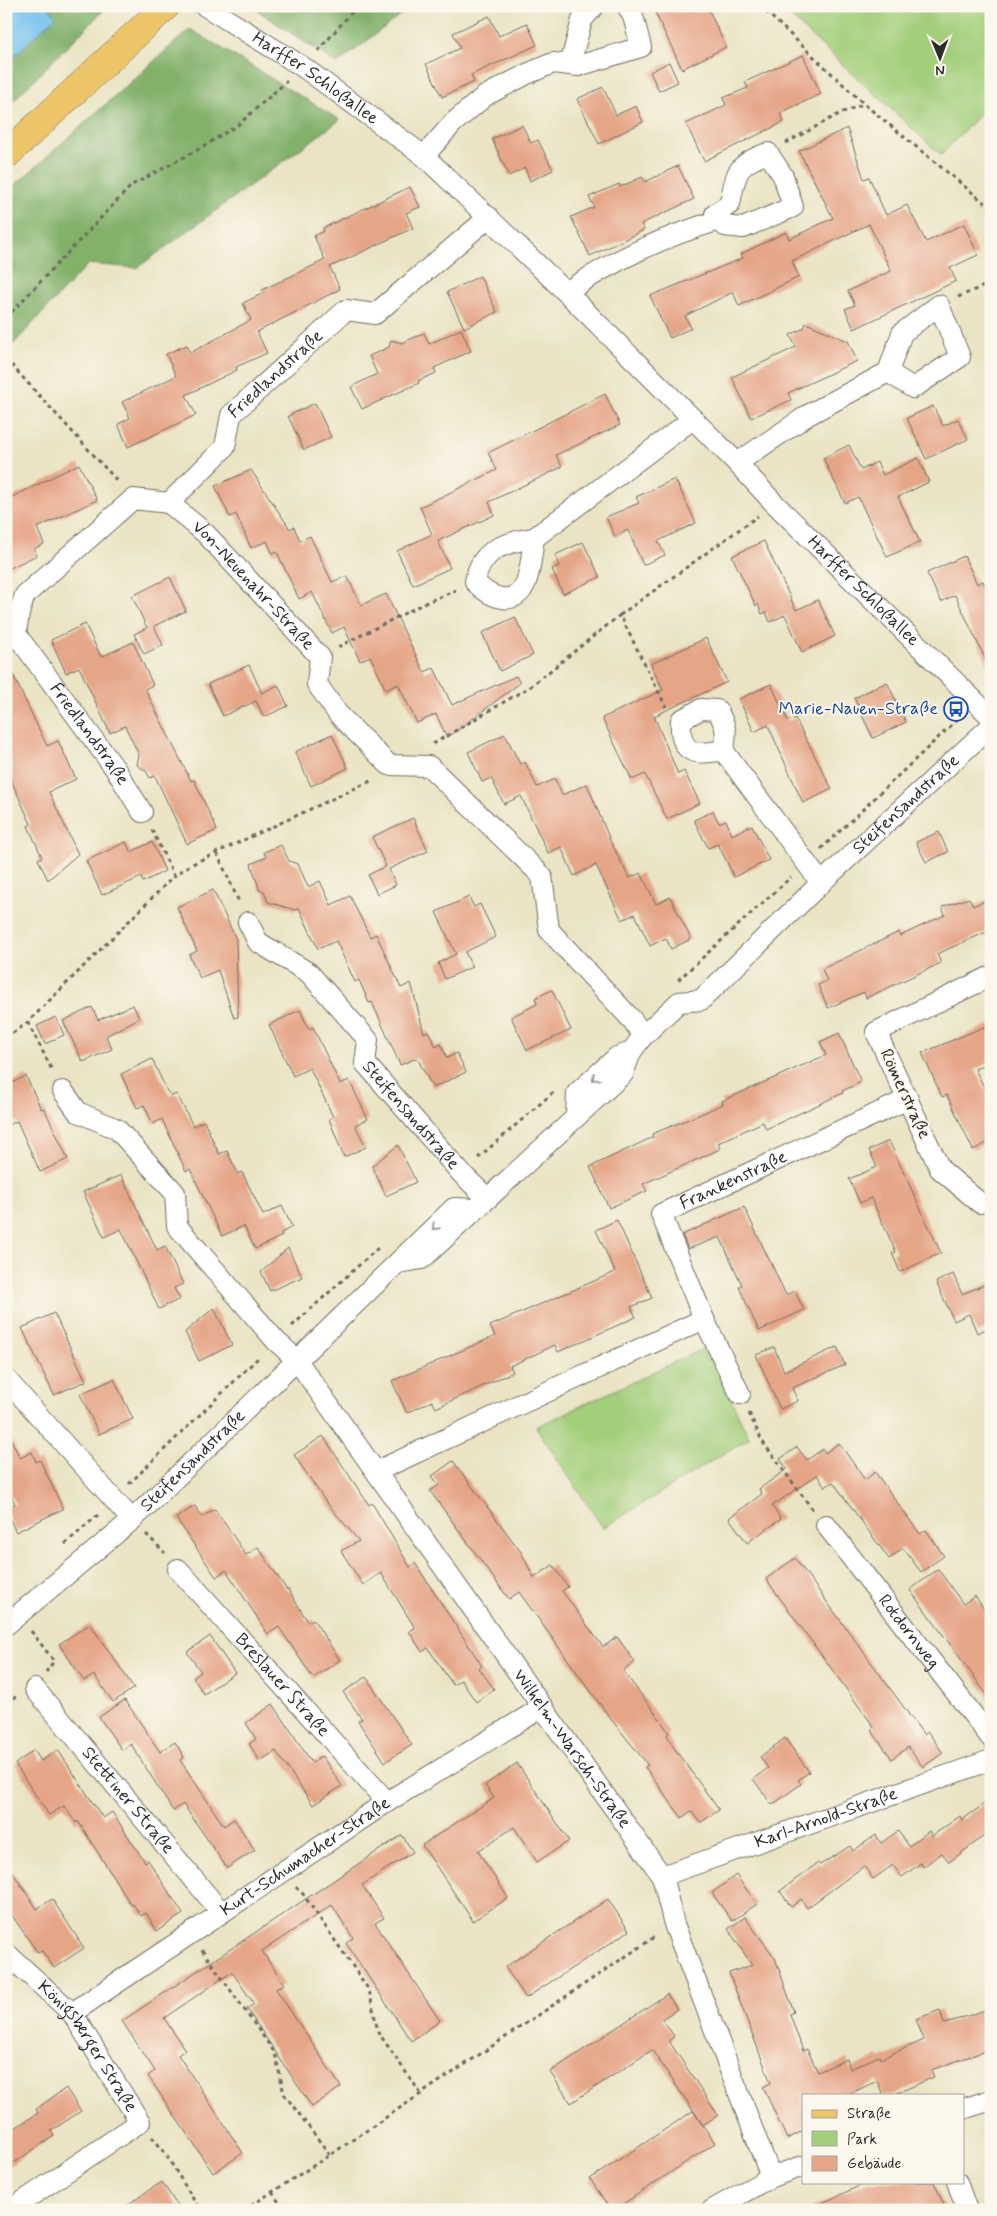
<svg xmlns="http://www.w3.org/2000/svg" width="997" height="2216" viewBox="0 0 997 2216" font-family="Mynerve,sans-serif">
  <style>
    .green { fill: #a3ce7a; stroke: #677c52 }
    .forest { fill: #82b16a; stroke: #566e4a }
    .water { fill: #75c1ef; stroke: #50768d }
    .building { fill: #e5a587 }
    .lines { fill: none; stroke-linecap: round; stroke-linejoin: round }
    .minor-casing { stroke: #6e6c61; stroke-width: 22 }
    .primary-casing { stroke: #6e6c61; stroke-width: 29 }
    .path { stroke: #6e6c61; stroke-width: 3; stroke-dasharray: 4 4; stroke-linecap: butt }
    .minor { stroke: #fff; stroke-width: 20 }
    .primary { stroke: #edc569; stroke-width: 28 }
    .oneway { stroke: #a0a0a0 }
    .labels { text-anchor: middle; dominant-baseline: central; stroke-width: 4; stroke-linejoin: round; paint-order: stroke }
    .street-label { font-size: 18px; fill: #2b2b2b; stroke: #fbf7ec }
    .transit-label { font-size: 18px; fill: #164399; stroke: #fbf7ec; text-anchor: end }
  </style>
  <rect width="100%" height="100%" fill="#fbf7ec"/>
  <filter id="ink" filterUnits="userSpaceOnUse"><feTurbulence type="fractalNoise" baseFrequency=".02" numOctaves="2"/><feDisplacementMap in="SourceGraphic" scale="10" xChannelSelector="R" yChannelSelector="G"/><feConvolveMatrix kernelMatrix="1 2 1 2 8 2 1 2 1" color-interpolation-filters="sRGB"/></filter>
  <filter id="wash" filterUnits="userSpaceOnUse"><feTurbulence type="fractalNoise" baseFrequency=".0096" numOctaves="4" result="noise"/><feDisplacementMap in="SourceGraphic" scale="20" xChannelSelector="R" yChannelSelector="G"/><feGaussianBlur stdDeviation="1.12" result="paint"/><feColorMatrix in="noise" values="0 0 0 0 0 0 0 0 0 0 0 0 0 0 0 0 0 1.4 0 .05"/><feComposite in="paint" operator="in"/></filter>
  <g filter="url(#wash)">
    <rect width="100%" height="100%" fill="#eae4c4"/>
    <path class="green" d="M779,6h212v96l-50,53z
      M707,1347l42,91 -146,90 -67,-101z"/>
    <path class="forest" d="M6,6h102l-102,102z
      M251,6h161l-75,58z
      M190,29l150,91 -203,148 -49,-4 -82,88v-159z"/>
    <path class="water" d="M6,6h41l9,10 -50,48z"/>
    <g id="blocks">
      <path class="building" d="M652,6h55l19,41 -44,22z
        M489,16l10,20 28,-13 10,22 -66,30 3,7 -32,15 -16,-33 34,-16 -7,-15z
        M803,55l18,39 -41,19 4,9 -80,39 -18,-37 40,-19 -3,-7 25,-10 -3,-6z
        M669,62l9,20 -19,9 -9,-19z
        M603,87l13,28 20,-9 7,16 -44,22 -22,-45z
        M522,125l9,18 7,-3 15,30 -23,11 -5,-13 -16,8 -17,-37z
        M847,128l17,51 5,-2 17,38 21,-10 19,37 38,-18 14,31 -28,13 6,13 -102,48 -9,-20 10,-4 -7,-14 43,-20 -22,-47 -77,37 7,16 -60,29 -6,-14 -48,24 6,12 -21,10 -20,-42 93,-38 -2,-4 45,-22 3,7 44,-21 -34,-67z
        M678,166l16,33 -53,25 3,6 -54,26 -19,-39 23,-10 -5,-10 30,-13 1,3 22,-10 3,5z
        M410,187l10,20 -14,6 7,15 -83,39 10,22 -83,43 10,21 -31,14 1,3 -51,25 10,20 -68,32 -10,-23 12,-6 -8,-16 54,-26 -10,-22 21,-9 3,8 61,-33 -8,-17 21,-10 -2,-3 63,-30 -11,-24 10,-5 -1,-3z
        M480,276l17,36 -33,16 -17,-36z
        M806,323l42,18 9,20 -69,32 3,7 -40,18 -19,-41 64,-30 -6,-12 14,-7z
        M461,329l10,22 -37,17 2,5 -18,8 1,2 -57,26 -11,-22 26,-13 -8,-18 20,-9 2,-7 11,3 22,-10 5,11z
        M605,394l15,31 -64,30 6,12 -73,35 5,13 -56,26 12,27 -37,17 -16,-34 35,-17 -12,-27 77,-37 -9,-17z
        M315,403l16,34 -27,13 -16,-34z
        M933,406l10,20 15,-7 10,20 -42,20 -19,-41z
        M849,445l12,25 16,-8 6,13 35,-17 11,24 -31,15 22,45 -33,15 -29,-60 -13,6 -22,-45z
        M79,464l18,36 -60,28 7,16 -10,5 3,6 -31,15v-70z
        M251,470l39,59 4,-2 6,14 10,-5 22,46 15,-6 14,29 25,-11 38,78 10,-4 18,37 64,-29 4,7 -73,55 -11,-24 -19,9 -19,-39 -12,6 -16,-34 -10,5 -16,-34 -12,6 -20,-41 -13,7 -22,-47 -4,2 -6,-13 -16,7 -15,-34 -6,3 -15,-31z
        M675,479l21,44 -38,18 7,14 -22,10 -15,-35 -13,7 -9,-20 33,-14 -3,-6z
        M764,541l32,69 22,-10 17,36 -33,16 -17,-37 -15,7 -4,-10 -4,2 -4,-10 -2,2 -24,-50z
        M583,542l17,35 -37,17 -11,-25 7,-3 -4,-11z
        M964,556l13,28 6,-3 8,16v74l-36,-76 -14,7 -14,-29z
        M170,577l16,34 -32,15 9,19 -19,9 -10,-20 13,-6 -15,-32z
        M515,617l18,38 -33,16 -18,-38z
        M85,624l16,33 32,-15 20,43 -8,4 46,92 3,-1 23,50 -30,14 -32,-68 -5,2 -4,-7 -9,-6 2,-10 -14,-29 -15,7 -31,-66 -13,6 -15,-33z
        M706,638l21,44 -73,34 24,58 6,-3 16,32 -33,16 -22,-45 -13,6 -30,-62 61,-28 -12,-26z
        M6,660l41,86 11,-5 18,38 -27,13 29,62 -30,26 -10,-21 4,-2 -14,-31 3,-2 -25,-55z
        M249,665l13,28 16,-8 10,21 -24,11 -8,-16 -33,15 -15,-32z
        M887,682l19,40 -33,16 -19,-40z
        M771,684l17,37 7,-3 37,71 -29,14 -35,-78 -14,7 -15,-33z
        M332,734l16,34 -37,18 -16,-34z
        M505,734l15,30 5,-2 12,25 18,-8 7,16 25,-11 23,56 19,38 12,-5 15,31 14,-7 21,42 -20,10 -5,-11 -16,8 -15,-32 -13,6 -26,-55 -22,11 -13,-29 -13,6 -27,-57 -17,8 -13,-26 -9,4 -14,-30z
        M713,811l6,12 7,-3 6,15 20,-10 17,35 -35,17 -16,-33 -10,4 -14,-28z
        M413,818l15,33 -39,18 7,16 -19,9 -9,-19 18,-9 -14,-29z
        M939,832l9,20 -22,10 -10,-20z
        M126,842l5,10 21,-10 13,29 -22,11 -2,-5 -39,18 -16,-34z
        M281,845l8,16 9,3 10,23 12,-6 11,24 19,-9 20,41 6,-3 25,54 10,-5 13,50 4,-2 8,16 5,-3 6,14 10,-5 9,19 -33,16 -16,-30 -17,7 -28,-63 -3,1 -10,-23 -4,2 -19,-41 -18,8 -19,-41 -4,2 -27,-8 -4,-11h-4l-9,-27 15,-7 -2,-5z
        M213,890l23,49 2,78 -4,1 -16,-48 -18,8 -11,-23 8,-4 -20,-44z
        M469,897l5,10 6,-3 16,33 -31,15 7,15 -27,12 -7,-16 18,-9 -20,-42z
        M969,898l4,8 18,-8v32l-54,24 4,9 -75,35 -2,-6 -36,16 -10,-23 9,-4 -5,-12 77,-37 1,4 45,-21 -3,-8z
        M552,990l19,40 -44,20 -16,-33 26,-13 -2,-6z
        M133,1005l6,13 -33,18 6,13 -29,13 -20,-41 29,-14 6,13z
        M300,1010l9,19 4,-2 27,57 9,-4 19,39 -13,6 11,22 -22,10 -15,-38 4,-2 -23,-49 -17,8 -24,-51z
        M56,1017l8,18 -19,9 -8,-18z
        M991,1024v38l-16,7 16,32v40l-18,9 -26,-55 -5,2 -20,-44z
        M839,1033l22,49 -19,9 1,2 -77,36 -3,-7 -45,21 2,6 -77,35 4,7 -38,17 -19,-41 63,-30 -1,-3 49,-20 22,-10 -1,-3 104,-46 -6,-13z
        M152,1059l15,32 4,5 6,-2 16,32 11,-5 15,33 8,-3 11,23 4,-2 21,43 19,-9 10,21 -11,6 1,3 -27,13 -11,-23 -22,10 -32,-67 -4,2 -24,-52 -9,5 -9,-19 -7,3 -16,-34z
        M26,1076l15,33 3,-1 24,51 -28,13 -23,-51 -11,5v-40z
        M889,1141l52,112 -41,19 -8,-19 4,-1 -25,-54 -11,5 -11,-24 28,-12 -8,-17z
        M398,1145l18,37 -30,14 -14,-30z
        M121,1175l36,75 8,-4 18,38 -9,4 6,11 -21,10 -38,-80 -17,8 -21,-45z
        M744,1207l42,88 9,-4 9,19 -45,21 -20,-44 3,-2 -22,-48 -32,12 -6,-14z
        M617,1220l35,78 -21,9 5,10 -78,35 -3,-7 -45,21 3,6 -77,36 -4,-7 -25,12 -15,-32 103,-45 -5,-10 125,-54 -19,-42z
        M288,1248l14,29 -32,14 -9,-19z
        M953,1274l9,20 29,-12v45l-14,6 -8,-19 -15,7 -18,-39z
        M214,1308l18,37 -33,16 -14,-29z
        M54,1313l32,68 -32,14 -32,-67z
        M774,1347l10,24 53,-24 8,18 -53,23 6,13 -18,8 -24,-54z
        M114,1379l19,40 -34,15 -19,-40z
        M6,1429l14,29 12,-6 4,10 4,-2 23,49 -47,23 -10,-20v-4l9,-4 -9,-20z
        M323,1436l46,69 3,-2 38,64 5,-4 67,103 -3,2 15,21 -18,13 -15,-22 -8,5 -25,-37 -6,4 -13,-21 6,-3 -34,-55 -18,12 -22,-34 18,-10 -33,-39 -32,-47z
        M839,1443l26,37 10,-8 45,62 6,-4 18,26 -23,16 -18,-24 -14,11 -56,-77 -8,5 -8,-12 -45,31 9,13 -34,24 -18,-25 33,-24 -3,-5 28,-20 -7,-10 17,-12 10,13 16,-11 2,4z
        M453,1461l68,91 13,26 19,-13 15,22 -6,4 41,56 14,-10 18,25 -12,9 36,47 10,15 -2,2 7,13 45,62 -19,13 -9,-12 -9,7 -37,-51 3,-2 -38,-47 -91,-126 -10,7 -79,-108 9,-6 -7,-9z
        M195,1506l7,11 13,-8 31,46 12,-8 29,43 1,-1 20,33 5,-3 27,41 -27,18 -34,-51 -11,7 -42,-64 -10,7 -40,-59z
        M795,1558l129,177 4,-3 15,21 -20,14 -15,-20 -16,12 -21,-29 3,-3 -108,-148z
        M938,1569l25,35 12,-8 16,23v81l-81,-110z
        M90,1624l44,64 -21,14 -19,-27 -10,6 -25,-37z
        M210,1636l25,37 -31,21 -11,-16 8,-6 -14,-20z
        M366,1677l46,68 -27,17 -27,-41 4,-2 -19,-27z
        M125,1700l35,52 15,-10 9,15 -4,3 44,66 10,-7 21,31 -28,18 -44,-64 -10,7 -42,-67 -9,6 -23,-33z
        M273,1704l39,59 10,-7 20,30 -29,19 -37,-54 -16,10 -11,-17 7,-5 -10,-16z
        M785,1738l24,34 -11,8 3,4 -29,21 -19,-26 15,-11 -8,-11z
        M34,1750l7,11 17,-11 45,68 9,-6 33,50 3,-2 35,54 -26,17 -11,-18 -5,3 -8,-12 -2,1 -53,-84 -2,2 -12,-17 -15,9 -34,-51z
        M517,1763l52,78 -32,21 -23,-35 -36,24 30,47 -35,23 -51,-76 72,-47 -9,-13z
        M991,1799v32l-42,31 -7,-9 -19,14 -2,-4 -19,14 -9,-12 -20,14 -9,-13 -57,42 -6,-9 -10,8 -11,-16 38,-28 2,2 30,-19 3,5 23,-16 5,8 17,-12 11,15 20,-15 3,5 28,-20 2,4z
        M402,1835l11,17 -51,33 22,33 -9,5 65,98 -29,20 -65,-98 7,-5 -21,-33 -70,46 22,33 -8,5 65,98 -29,20 -65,-98 7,-5 -22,-32 -68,46 21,32 -7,5 65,98 -30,20 -65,-97 7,-5 -33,-50z
        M6,1862l31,47 15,-10 32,49 -30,20 -12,-17 -4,2 -32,-46z
        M736,1875l21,29 -25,17 -20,-28z
        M608,1899l21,32 -103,67 -21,-31z
        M745,1917l30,41 19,54 -4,2 13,37 4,-2 11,23 29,-13 3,10 29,-13 1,3 44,-19 -8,-21 24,-9 4,14 47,-16v41l-60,21 3,7 -41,18h-10l-6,-14 -30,14h-44v36l-16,8 -24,-52 8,-4 -42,-110 23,-8 -24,-36z
        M667,1994l10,15 -15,10 12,17 -5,5 49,74 -15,10 -51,-75 -81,53 -21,-31z
        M66,2088l15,23 -30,20 3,5 -48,32v-34l32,-21 -2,-4z
        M693,2111l22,32 -101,67h-3l-21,-31z
        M162,2182l18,28h-60l26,-18z
        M868,2182h66l12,28h-139z"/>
    </g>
  </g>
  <g filter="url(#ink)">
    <use href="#blocks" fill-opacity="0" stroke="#6e6c61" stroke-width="1"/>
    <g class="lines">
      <g class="minor-casing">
        <g id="minor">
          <path id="s1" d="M205,6l98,61 121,89 142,136 171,171 36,39 218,215"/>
          <path d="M578,66l-6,-9 10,-37 12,-14"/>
          <path d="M424,156l29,-33 32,-27 42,-22 26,-11 25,3 63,-19 -8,-31 -6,-10"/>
          <path d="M566,292c50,-33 96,-55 154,-72l5,6 18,2 50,-21 -10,-31 -15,-23c-32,11 -32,19 -38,51l-15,10 5,6"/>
          <path d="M737,463l71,-48 80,-43 25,16 47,-31 -21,-52 -37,28 -14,39"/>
          <path id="s2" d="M169,503l36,30 115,124 -3,27 21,30 51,51 40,1 113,110 7,54 84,91 10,15"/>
          <path d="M534,538c-28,4 -54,11 -59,44 15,16 41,27 51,0 5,-14 6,-30 8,-44l159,-119"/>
          <path id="s3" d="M16,634l100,136 26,42"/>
          <path id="s4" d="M6,642l10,-8 3,-21 6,-18 108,-96 36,4 56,-56 6,-32 115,-105 29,4 114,-97"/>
          <path d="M723,750c5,-16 3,-25 -6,-40l-16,-1 -20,11c-2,34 13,36 42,30l98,133"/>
          <path id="s5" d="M248,922l10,20 51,31 59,67 -3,23 96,110 26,25"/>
          <path id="s6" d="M63,1091l15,21 39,17 58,64 2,33 99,115 20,18 366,517 12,48 97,253"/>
          <path d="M576,1115l1,-22 40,-36 14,-5"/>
          <path d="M980,1203l-40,-34 -64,-137 115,-56"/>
          <path id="s7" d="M399,1263l23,-4 201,-185 8,-22 12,-16 36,-34 22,-2 120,-117 170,-157"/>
          <path d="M704,1319l36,75"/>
          <path d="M6,1379l126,141"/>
          <path id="s8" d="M377,1471l327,-152 -43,-105 247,-115"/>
          <path id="s9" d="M826,1525l165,213"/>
          <path id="s10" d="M178,1569l209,233"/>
          <path id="s11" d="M6,1625l126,-105 322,-312 22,1"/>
          <path id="s12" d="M35,1689l186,223"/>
          <path id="s13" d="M662,1876l329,-116"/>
          <path id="s14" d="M6,1953l66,60 68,109 -127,86"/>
          <path id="s15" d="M72,2013l315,-211 156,-95"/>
          <path d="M963,2109l28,-9"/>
          <path d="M957,2182l10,28"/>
          <path d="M712,2210l59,-33 32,-11"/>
        </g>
      </g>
      <g class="primary-casing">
        <path id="primary" d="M6,155l160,-149"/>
      </g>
      <path class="path" d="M760,6l104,98 127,104
        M318,51l39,-45
        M786,143l55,-30 23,-9
        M958,297l33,-14
        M6,318l126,-133 69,-37 38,-24 48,-43
        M6,359l113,124
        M620,615l138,-99
        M338,647l87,-44 31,-13
        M433,744l98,-58 89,-71 46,92
        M152,830l22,46
        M821,849l139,-132
        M217,853l22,49
        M678,980l113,-103
        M28,1022l25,50
        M6,1038l22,-16 146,-146 16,-11 183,-85
        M478,1158l78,-68
        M292,1326l86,-78
        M749,1413l13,28 51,69
        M129,1484l131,-128
        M146,1534l19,19
        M65,1544l33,-29
        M31,1631l23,30 -8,11
        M6,1702l10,-5
        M296,1887l7,7 66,96 9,42 43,62
        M202,1950l73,103 9,41 46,61
        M152,2137l11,13 37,60
        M272,2192l12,18
        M244,2210l86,-55 326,-219"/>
      <use href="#minor" class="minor"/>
      <use href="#primary" class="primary"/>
    </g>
    <defs><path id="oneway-chevron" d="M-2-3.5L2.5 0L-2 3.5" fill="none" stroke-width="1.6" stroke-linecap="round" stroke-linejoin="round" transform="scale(1.25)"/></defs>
    <g class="oneway">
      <use href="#oneway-chevron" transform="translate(595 1078) rotate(138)"/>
      <use href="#oneway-chevron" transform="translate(435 1227) rotate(135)"/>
    </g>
  </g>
  <defs>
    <g id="bus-ring" transform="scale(1.25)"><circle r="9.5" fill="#fbf7ec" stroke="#1a4fb4" stroke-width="1.5"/><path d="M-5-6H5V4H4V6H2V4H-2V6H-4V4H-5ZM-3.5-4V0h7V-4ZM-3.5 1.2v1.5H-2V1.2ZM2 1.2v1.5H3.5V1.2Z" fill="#1a4fb4"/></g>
  </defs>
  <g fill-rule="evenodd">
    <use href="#bus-ring" x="956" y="709"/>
  </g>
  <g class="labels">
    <g class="street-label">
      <text stroke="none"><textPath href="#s1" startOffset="132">Harffer Schloßallee</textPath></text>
      <text stroke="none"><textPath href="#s4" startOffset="406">Friedlandstraße</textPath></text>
      <text stroke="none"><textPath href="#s2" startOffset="118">Von-Neuenahr-Straße</textPath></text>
      <text stroke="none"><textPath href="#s1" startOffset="884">Harffer Schloßallee</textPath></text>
      <text stroke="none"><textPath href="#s3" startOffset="124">Friedlandstraße</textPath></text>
      <text stroke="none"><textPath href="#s7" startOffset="695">Steifensandstraße</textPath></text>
      <text transform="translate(905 1094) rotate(65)">Römerstraße</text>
      <text stroke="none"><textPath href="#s5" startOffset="264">Steifensandstraße</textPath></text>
      <text stroke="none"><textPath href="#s8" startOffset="554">Frankenstraße</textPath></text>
      <text stroke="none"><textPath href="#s11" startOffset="249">Steifensandstraße</textPath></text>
      <text stroke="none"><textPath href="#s9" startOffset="135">Rotdornweg</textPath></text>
      <text stroke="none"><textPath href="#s10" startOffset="156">Breslauer Straße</textPath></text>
      <text stroke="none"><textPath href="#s6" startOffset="844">Wilhelm-Warsch-Straße</textPath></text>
      <text stroke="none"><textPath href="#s12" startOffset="145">Stettiner Straße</textPath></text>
      <text stroke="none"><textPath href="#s13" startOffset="174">Karl-Arnold-Straße</textPath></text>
      <text stroke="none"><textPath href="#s15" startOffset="281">Kurt-Schumacher-Straße</textPath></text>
      <text stroke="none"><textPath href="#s14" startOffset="125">Königsberger Straße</textPath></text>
    </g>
    <g class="transit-label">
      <text x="938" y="709">Marie-Nauen-Straße</text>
    </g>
  </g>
  <rect width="997" height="2216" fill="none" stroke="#fbf7ec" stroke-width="25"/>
  <rect x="802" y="2094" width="162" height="90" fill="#fbf7ec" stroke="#a8a59f"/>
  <rect x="812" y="2110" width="25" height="8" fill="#edc569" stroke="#a8a59f"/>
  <text x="847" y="2118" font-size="15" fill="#2b2b2b">Straße</text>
  <rect x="812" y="2131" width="25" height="15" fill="#a3ce7a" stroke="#a8a59f"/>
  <text x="847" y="2144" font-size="15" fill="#2b2b2b">Park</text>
  <rect x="812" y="2156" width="25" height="15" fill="#e5a587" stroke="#a8a59f"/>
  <text x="847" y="2168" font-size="15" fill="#2b2b2b">Gebäude</text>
  <g transform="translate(940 58) rotate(179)" stroke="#fbf7ec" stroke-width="4" paint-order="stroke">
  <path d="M0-4L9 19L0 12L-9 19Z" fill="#2b2b2b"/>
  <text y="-8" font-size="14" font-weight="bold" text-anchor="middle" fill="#2b2b2b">N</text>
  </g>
</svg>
